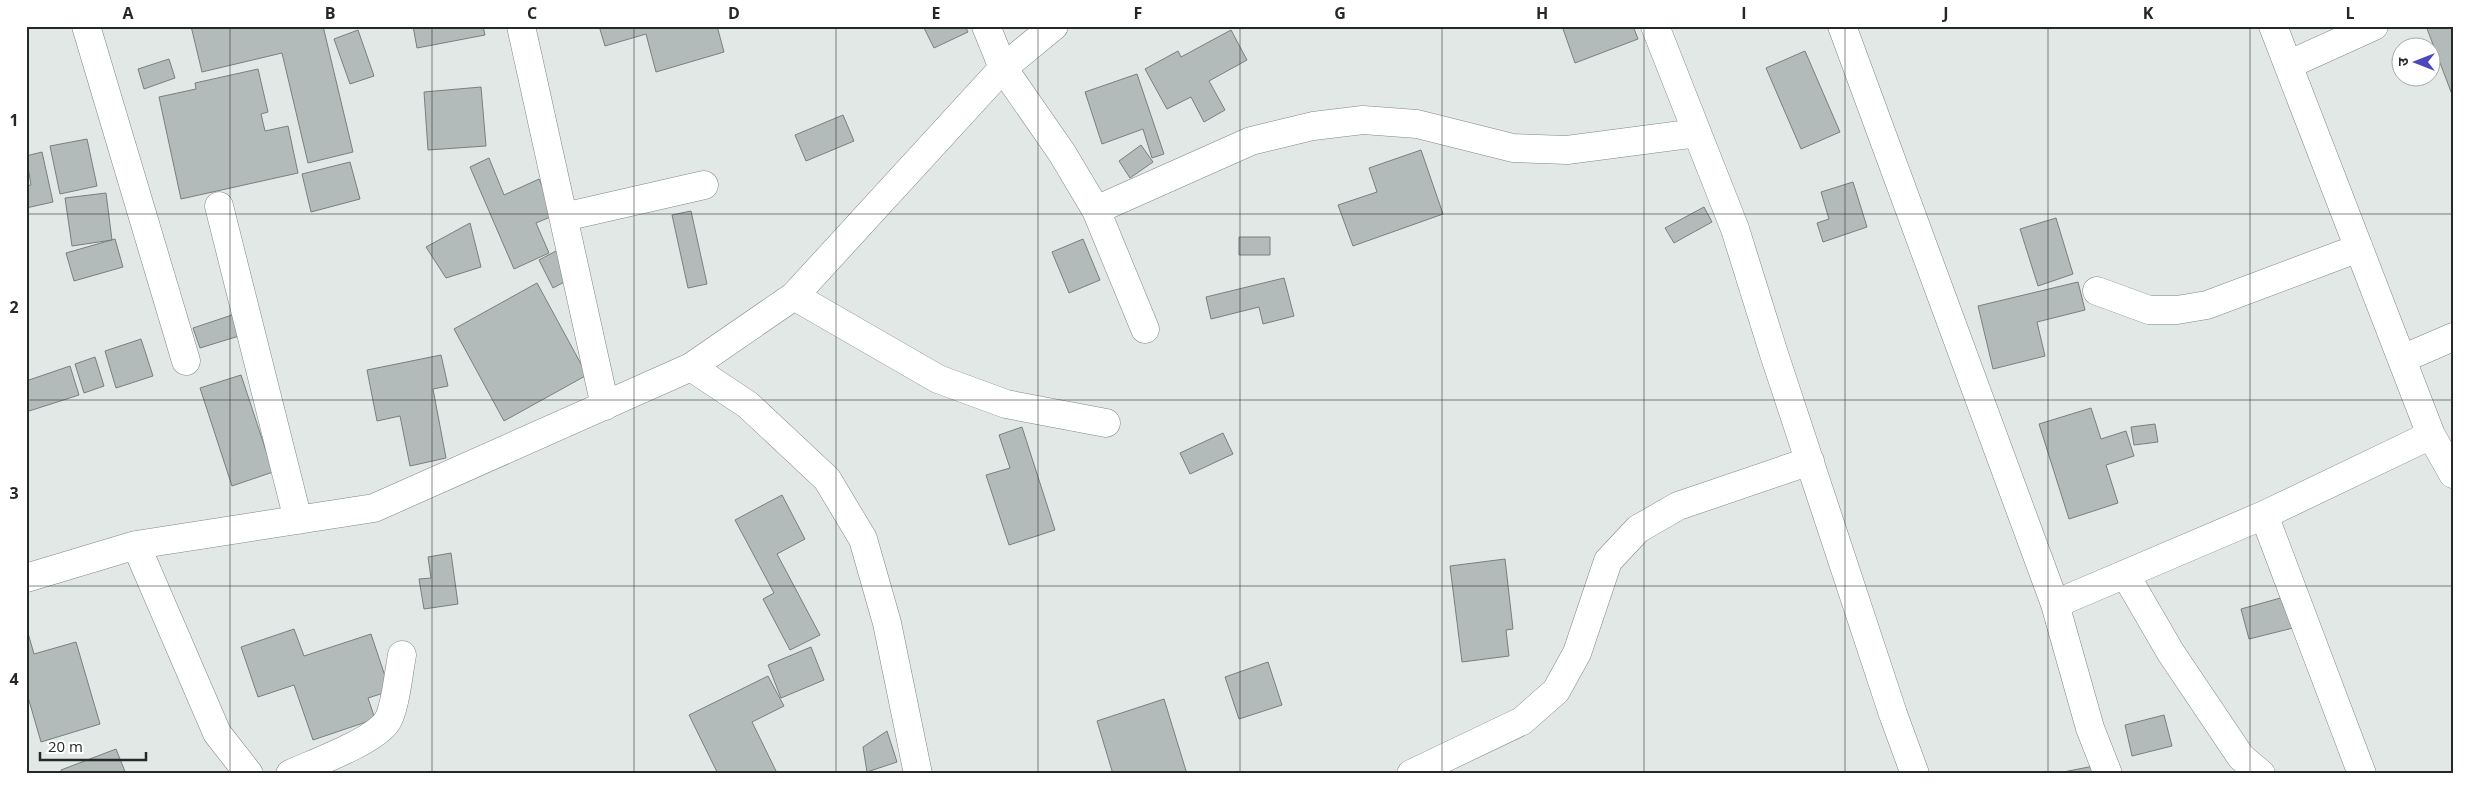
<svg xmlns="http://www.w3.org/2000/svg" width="2479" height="800" viewBox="0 0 2479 800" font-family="'Open Sans','Noto Sans Devanagari',sans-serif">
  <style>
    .building { fill: #b3bbba; stroke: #787f7f }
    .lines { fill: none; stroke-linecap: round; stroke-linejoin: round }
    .minor-casing { stroke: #808785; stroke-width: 29 }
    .minor { stroke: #fff; stroke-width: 28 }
    .grid { fill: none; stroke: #252827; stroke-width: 1; stroke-opacity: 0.55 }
    .neatline { fill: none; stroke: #252827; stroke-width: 2 }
    .grid-label { font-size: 16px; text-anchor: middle; font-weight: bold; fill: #252827 }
  </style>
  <rect width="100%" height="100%" fill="#e1e8e6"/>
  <path class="building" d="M191,26h132l30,126 -45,11 -26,-110 -80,19z
    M413,26h70l2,9 -68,13z
    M599,26h118l7,26 -68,20 -10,-38 -41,12z
    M923,26h42l3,6 -34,16z
    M1562,26l13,2 58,-2 5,13 -63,24z
    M2426,26h27v71z
    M358,30l16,46 -24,8 -16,-45z
    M1231,30l16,30 -38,21 16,29 -21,12 -13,-25 -24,12 -22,-40 33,-18 3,6z
    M1805,51l35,81 -39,17 -35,-81z
    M169,59l6,19 -31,11 -6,-20z
    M258,69l10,43 -7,2 4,17 23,-5 10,47 -117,26 -22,-102 37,-8 -1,-6z
    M1137,74l27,80 -12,4 -9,-29 -41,15 -17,-52z
    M481,87l5,59 -58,4 -4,-58z
    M843,115l11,26 -48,20 -11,-26z
    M87,139l10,47 -37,8 -10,-48z
    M1141,145l12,17 -23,16 -11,-17z
    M1421,150l22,64 -90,32 -15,-41 39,-13 -8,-24z
    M42,152l11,50 -27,6v-22l5,-1 -5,-29z
    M489,158l15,37 35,-16 16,36 -19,8 13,30 -35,16 -44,-102z
    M350,162l10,37 -49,13 -9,-38z
    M1853,182l14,45 -44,15 -6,-19 12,-4 -8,-27z
    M106,193l6,47 -40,6 -7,-48z
    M1704,207l8,15 -38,21 -9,-15z
    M691,211l16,73 -19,4 -16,-73z
    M2056,218l17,56 -35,12 -18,-57z
    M470,223l11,44 -35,11 -20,-31z
    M1239,237h31v18h-31z
    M115,239l8,28 -49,14 -8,-28z
    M1083,239l17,41 -31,13 -17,-41z
    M556,251l14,28 -17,9 -14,-28z
    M1284,278l10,38 -31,8 -4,-17 -48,12 -5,-22z
    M2078,282l7,28 -48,12 8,34 -52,13 -15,-63z
    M537,283l50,92 -83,46 -50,-92z
    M232,315l7,21 -39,12 -7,-20z
    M141,339l12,37 -37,12 -11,-37z
    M441,355l7,31 -15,3 13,69 -36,8 -10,-50 -23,5 -10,-51z
    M95,357l9,29 -20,7 -9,-29z
    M70,366l9,29 -53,17v-31z
    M241,375l32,97 -41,14 -32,-98z
    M2091,408l10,31 25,-8 8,25 -28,9 12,38 -49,16 -30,-95z
    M2155,424l3,18 -24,3 -3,-18z
    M1022,427l33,103 -46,15 -23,-70 24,-7 -11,-33z
    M1223,433l10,21 -43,20 -10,-21z
    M782,495l23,44 -28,15 43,81 -30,15 -27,-51 11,-6 -39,-73z
    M451,553l7,51 -34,5 -5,-30 12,-1 -3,-21z
    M1505,559l8,70 -7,1 3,26 -47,6 -12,-96z
    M2284,597l9,31 -44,11 -8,-30z
    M26,626l8,28 42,-12 24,82 -59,18 -15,-52z
    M294,629l10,27 67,-22 19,57 -22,7 7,21 -62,21 -19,-55 -36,12 -17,-50z
    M811,647l13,33 -43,18 -13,-33z
    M1268,662l14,43 -43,14 -14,-42z
    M768,676l16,30 -32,16 25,51 -59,1 -29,-59z
    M1164,699l23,75h-74l-16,-53z
    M2164,715l8,31 -40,10 -7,-31z
    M887,731l10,31 -30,10 -4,-25z
    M116,749l10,25h-64l-1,-4z
    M2099,765l2,9h-43v-1z"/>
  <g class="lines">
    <g class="minor-casing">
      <path id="minor" d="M86,26l100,335
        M521,26l84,380
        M986,26l17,42 59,85 34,57 49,119
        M1655,26l80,203 39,125 119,360 22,60
        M1842,26l213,578 209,-89 98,259
        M2273,26l158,409 22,39
        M2288,65l86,-39
        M219,206l79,314
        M1096,210l155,-69 62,-15 50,-6 54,4 96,24 54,2 130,-17
        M564,217l140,-32
        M2097,291l52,19h28l30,-5 152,-57
        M794,296l144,83 68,25 100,19
        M2402,359l51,-22
        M691,367l57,38 79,74 36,60 24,84 31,151
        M2264,515l167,-80
        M136,545l81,188 32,41
        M2125,574l46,79 70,104 20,17
        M26,578l110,-33 238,-37 317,-141 103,-71 209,-228 51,-42
        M2055,604l35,124 18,46
        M290,774c24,-11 80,-31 96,-51 9,-11 13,-53 16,-68
        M1411,774l111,-53 34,-30 21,-38 31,-92 30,-32 40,-23 132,-45"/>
    </g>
    <use href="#minor" class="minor"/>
  </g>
  <path class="grid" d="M230,26v748M432,26v748M634,26v748M836,26v748M1038,26v748M1240,26v748M1442,26v748M1644,26v748M1845,26v748M2048,26v748M2250,26v748M26,214h2427M26,400h2427M26,586h2427"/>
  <rect width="2479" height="800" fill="none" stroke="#ffffff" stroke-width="55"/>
  <g transform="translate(2416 62) rotate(270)"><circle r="24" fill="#ffffff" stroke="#a8a9a9"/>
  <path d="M0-4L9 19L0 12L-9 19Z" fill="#4d47be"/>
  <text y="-8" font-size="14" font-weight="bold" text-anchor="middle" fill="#252827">उ</text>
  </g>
  <path d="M40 752v8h106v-8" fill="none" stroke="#252827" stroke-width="2.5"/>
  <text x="48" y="752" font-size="15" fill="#252827" stroke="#ffffff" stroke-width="4" paint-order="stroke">20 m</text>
  <rect x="28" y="28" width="2424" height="744" class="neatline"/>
  <g class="grid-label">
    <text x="128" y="19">A</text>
    <text x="330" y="19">B</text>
    <text x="532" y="19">C</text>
    <text x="734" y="19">D</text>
    <text x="936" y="19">E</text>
    <text x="1138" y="19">F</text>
    <text x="1340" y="19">G</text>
    <text x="1542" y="19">H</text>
    <text x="1744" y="19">I</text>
    <text x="1946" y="19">J</text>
    <text x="2148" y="19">K</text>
    <text x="2350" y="19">L</text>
    <text x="14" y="126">1</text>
    <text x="14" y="313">2</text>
    <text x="14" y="499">3</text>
    <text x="14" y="685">4</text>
  </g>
</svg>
